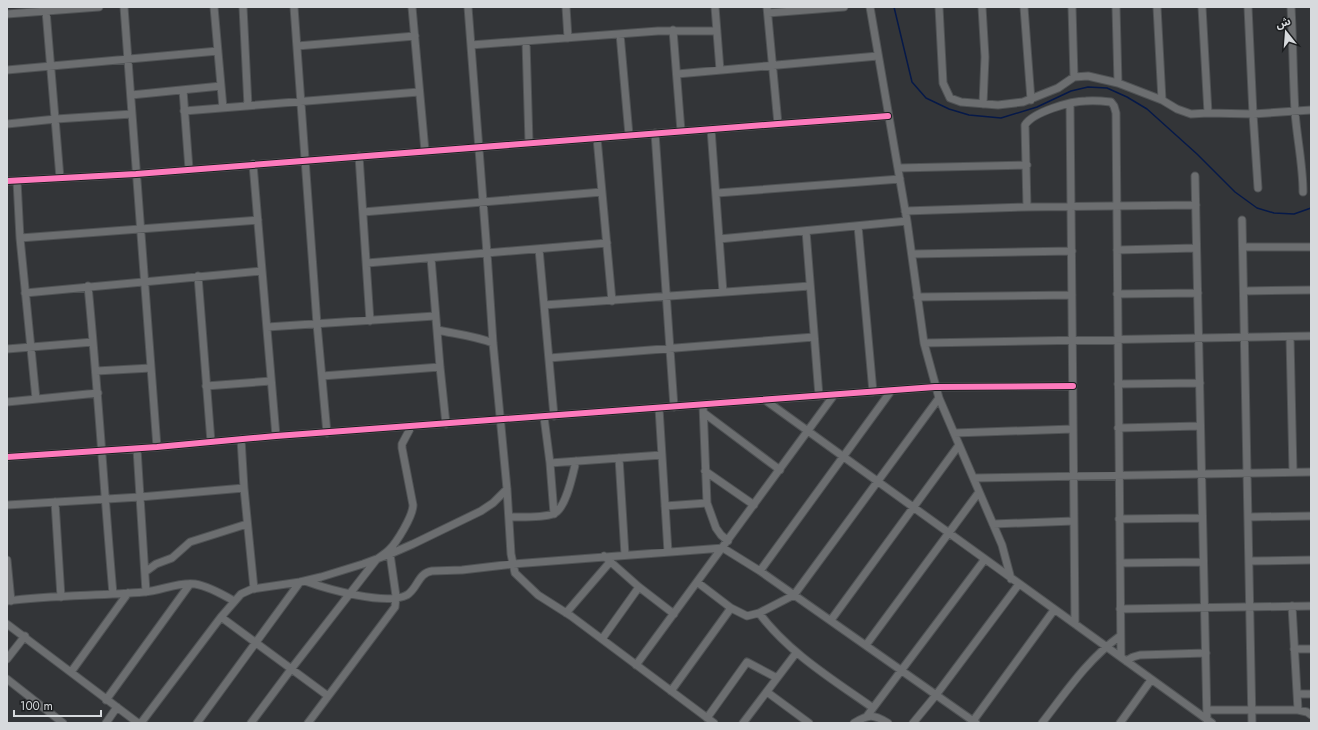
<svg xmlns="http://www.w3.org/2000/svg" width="1318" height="730" viewBox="0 0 1318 730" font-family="Jost,'Noto Sans Arabic',sans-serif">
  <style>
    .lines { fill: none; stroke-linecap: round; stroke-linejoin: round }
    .stream { stroke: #061949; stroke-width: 1.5 }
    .street-casing { stroke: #505355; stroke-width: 9 }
    .street { stroke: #6c6e70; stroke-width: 7 }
    .cycleway-casing { stroke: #1b1d1f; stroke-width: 8 }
    .cycleway { stroke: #fd7abc; stroke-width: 6 }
  </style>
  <rect width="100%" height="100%" fill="#333538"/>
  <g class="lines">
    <path class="stream" d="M894,7l18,75 14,16 23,11 20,6 32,3 36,-11 34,-16 17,-4 19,1 20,9 20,12 50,45 38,38 22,16 17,5 20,1 17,-6"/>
    <g class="street-casing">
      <path id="street" d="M124,7l33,440
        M214,7l9,101
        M243,7l5,99
        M294,7l23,317 10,109
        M412,7l13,144
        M468,7l19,246 6,90 14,146 4,65 4,19 23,22 33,21 143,107
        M566,7l2,31
        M715,7l5,63
        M767,7l11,117
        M870,7l37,214 17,122 15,55 63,147 9,34
        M939,7l4,76 7,15 11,4 37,3 25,-3 35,-14 16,-11 14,-1 30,7 44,17 15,9 14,5 17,-1 45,1 58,-4
        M982,7l3,50 -2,47
        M1024,7l7,93
        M1072,7l2,70
        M1116,7l2,76
        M1157,7l5,93
        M1202,7l6,106
        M1248,7l5,107 5,74
        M1291,7c2,35 2,70 4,105 2,27 8,53 8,80
        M46,11l14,167
        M768,13l76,-6
        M7,14l92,-7
        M673,30l8,101
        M620,34l9,101
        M526,41l3,102
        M471,45l187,-14h59
        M297,46l118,-10
        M7,70l211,-19
        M677,74l201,-18
        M183,90l6,79
        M131,95l90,-9
        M1070,103l5,521
        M184,111l235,-19
        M7,124l49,-5 76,-5
        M711,129l12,163
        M655,133l19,274
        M597,138l15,163
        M359,156l11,165
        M253,164l23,272
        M898,168l129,-3
        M1195,176l12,544
        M7,181l129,-7 642,-50 110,-8
        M17,181l3,57 16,161
        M717,193l183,-14
        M1027,207l-2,-82c8,-13 46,-24 61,-24 8,-1 17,0 25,1l3,4 2,7 5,544
        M905,211l122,-4 169,-2
        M363,212l239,-20
        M1242,220l10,503
        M858,226l15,166
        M806,231l13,165
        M20,238l238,-18
        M719,239l188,-18
        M1243,247h68
        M539,249l15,167
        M1117,250l79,-2
        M912,254l160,-3
        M431,258l9,109 6,57
        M367,263l240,-20
        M198,276l13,166
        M88,286c10,103 16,205 25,308
        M1244,291l67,-1
        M25,293l237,-22
        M1117,294l81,-1
        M917,297l155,-2
        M544,305l266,-19
        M267,327l168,-11
        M437,330c19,4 38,6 56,13
        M1290,337l3,135
        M924,343l387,-7
        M7,349l86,-7
        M549,358l265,-21
        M96,371l55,-3
        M322,376l118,-9
        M1118,384l82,-1
        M206,386l65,-5
        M765,400l447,323
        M7,402l91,-9
        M703,405l4,98 9,25 5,7 7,6
        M659,408l9,144
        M704,413l76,57
        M544,417l6,46 4,51
        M1118,428l82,-2
        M954,433l119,-4
        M137,449l9,143
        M7,457l150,-10 119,-11 659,-49 138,-1
        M619,458l6,97
        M550,463l112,-8
        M705,471l49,34
        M974,478l337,-6
        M244,488l10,101
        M55,502l6,95
        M7,505l133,-8 104,-9 -3,-49
        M665,506l42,-3
        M509,517c13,0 32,1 44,-3 13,-4 20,-41 23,-53
        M1248,517l63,-1
        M1119,519l83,-1
        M993,524l81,-3
        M604,556l35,31 35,27
        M7,560l4,41
        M1249,561l62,-1
        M1120,563l83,-1
        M760,571l131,-180
        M145,572l11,-8 16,-6 18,-16 57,-18
        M305,581c22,8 81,25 102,14 11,-7 11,-22 25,-24l30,-1 51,-6 210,-16 37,23 216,152
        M697,582l34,26 16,8 12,-3 35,-18 145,-197
        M7,601c45,-6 91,-5 137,-9 17,-1 33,-10 51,-8 13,2 27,10 39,17
        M1292,606l6,104
        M1120,609l191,-3
        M566,613l44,-51
        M759,613c30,40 73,66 114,95
        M221,617l107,79
        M831,620l128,-175
        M7,624l131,99
        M602,639l37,-52
        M866,645l113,-153
        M1294,649h17
        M7,659l18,-23
        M1126,661l7,-4 7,-2 66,-2
        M636,665l198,-270
        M71,672l57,-79
        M7,679l56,44
        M671,691l60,-83
        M767,692l42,31
        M1297,694h14
        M106,700l84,-116
        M1207,710h91l9,2 4,3
        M867,716l118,-157
        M707,718l40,-56 30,16
        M973,721l81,-111
        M106,723l11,-16
        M141,723l80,-106 20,-23 11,-5 48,-7 21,-5 42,-13 27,-10 23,-10 68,-33 12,-8 14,-14
        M197,723l103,-141
        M251,723l41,-55 84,-108c5,-4 9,-6 13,-10 8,-8 24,-34 24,-45l-11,-57v-4l9,-17
        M308,723l87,-116 1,-11 -6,-42
        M743,723l53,-70
        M854,723c15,-9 19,-9 34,0
        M913,723l23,-28 83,-111
        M1042,723c24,-31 46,-64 78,-87
        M1120,723l31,-43"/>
    </g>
    <use href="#street" class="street"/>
    <g class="cycleway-casing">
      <path id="cycleway" d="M7,181l129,-7 642,-50 110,-8
        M7,457l150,-10 119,-11 659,-49 138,-1"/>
    </g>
    <use href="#cycleway" class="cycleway"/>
  </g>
  <rect width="1318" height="730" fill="none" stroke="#d7dadd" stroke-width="16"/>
  <g transform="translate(1286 32) rotate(343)" stroke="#1b1d1f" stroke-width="3" paint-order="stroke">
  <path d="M0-3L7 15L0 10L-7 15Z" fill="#d7dadd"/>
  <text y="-6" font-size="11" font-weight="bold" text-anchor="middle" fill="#d7dadd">ش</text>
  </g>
  <path d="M14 710v6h87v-6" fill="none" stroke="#d7dadd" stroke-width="2"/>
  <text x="20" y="710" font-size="12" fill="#d7dadd" stroke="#1b1d1f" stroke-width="3" paint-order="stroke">100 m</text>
</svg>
